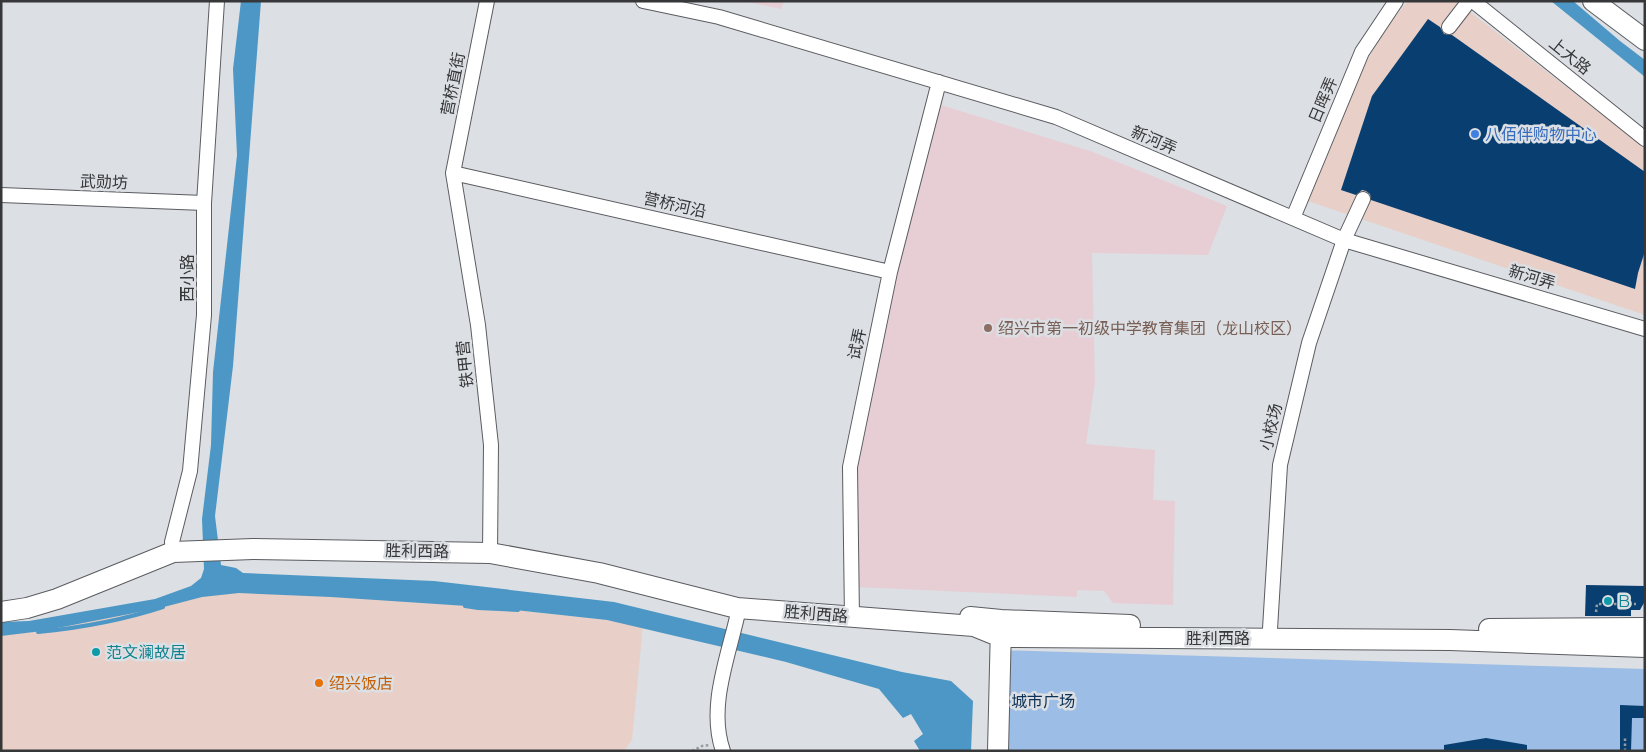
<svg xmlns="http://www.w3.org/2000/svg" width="1646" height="752" viewBox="0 0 1646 752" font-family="Montserrat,'Noto Sans SC',sans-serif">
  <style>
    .commercial { fill: #e8cfc7 }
    .education { fill: #e7ced5 }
    .green { fill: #9cbde5 }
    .water { fill: #4c97c5 }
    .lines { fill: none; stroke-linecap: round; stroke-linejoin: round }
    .stream { stroke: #4c97c5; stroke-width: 4 }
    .building { fill: #083e70 }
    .street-casing { stroke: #5a5c60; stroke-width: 16 }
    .secondary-casing { stroke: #5a5c60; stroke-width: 22 }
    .path { stroke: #9a9d9f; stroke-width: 2.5; stroke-dasharray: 2.5 2.5; stroke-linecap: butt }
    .street { stroke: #fff; stroke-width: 14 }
    .secondary { stroke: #fff; stroke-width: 20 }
    .shop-dot { fill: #3f7fe0; stroke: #dcdfe3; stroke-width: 2 }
    .education-dot { fill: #8d6e63; stroke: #dcdfe3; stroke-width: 2 }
    .culture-dot { fill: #0f9aa8; stroke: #dcdfe3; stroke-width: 2 }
    .food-dot { fill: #e8710a; stroke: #dcdfe3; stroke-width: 2 }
    .labels { text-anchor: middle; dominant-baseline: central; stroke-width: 5; stroke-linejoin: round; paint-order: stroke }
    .street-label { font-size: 16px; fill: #363738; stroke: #dcdfe3 }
    .shop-label { font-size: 16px; fill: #366cbe; stroke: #dcdfe3; text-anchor: start }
    .education-label { font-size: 16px; fill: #785e54; stroke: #dcdfe3; text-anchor: start }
    .culture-label { font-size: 16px; fill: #0d838f; stroke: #dcdfe3; text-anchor: start }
    .food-label { font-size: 16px; fill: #c56008; stroke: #dcdfe3; text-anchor: start }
    .park-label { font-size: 16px; fill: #0e3258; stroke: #dcdfe3 }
  </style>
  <rect width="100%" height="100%" fill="#dcdfe3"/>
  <path class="commercial" d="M1408,1h48l189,147v167l-337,-114 53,-130 28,-47z
    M277,584l366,40 -11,116 -8,11h-623v-126l51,-3z"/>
  <path class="education" d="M743,1h41l-3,8z
    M941,105l152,47 134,54 -19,49 -116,-2 3,129 -9,62 69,6 -2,50 22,1 -2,104 -60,-2 -9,-12 -27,-1v7l-223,-10 -4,-120 47,-192z"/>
  <path class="green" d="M995,650l650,19v82h-654z"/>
  <path class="water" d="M241,1h20l-28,365 -18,150 6,49 15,3 7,5 191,8 180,21 288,70 49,9 22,20 -2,50h-51l-6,-10 9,-7 -12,-20 -8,4 -24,-29 -93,-27 -179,-42 -110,-12 -166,-11 -92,-4 -37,4 -42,11 -118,23 -41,5v-14l28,-1 126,-22 36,-13 10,-8 3,-9 -2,-50 9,-74 2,-73 24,-217 -4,-86z
    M1551,1h22l47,40 25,19v17z"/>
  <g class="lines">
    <path class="stream" d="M465,606l13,2 40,2
      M38,632c41,-4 85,-12 125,-25"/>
  </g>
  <path class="building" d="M1428,19l12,8 4,7 8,1 193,137v79l-7,22 -3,16 -264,-89 -1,-6 -4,-3 -4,-1 -6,5 -15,-5 31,-94z
    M1586,585l59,1v15l-5,9h-9v6h-46z
    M1620,705l25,1v12h-13l-1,33h-11z
    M1486,738l41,7v6h-83v-6z"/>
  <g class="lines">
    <g class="street-casing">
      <path id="street" d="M487,1l-34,172 25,152 13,120 -1,108
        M643,1l76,16 337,100 288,123 301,89
        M1473,1l172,138
        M1449,27l20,-26
        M453,173l437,99
        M1,195l203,8
        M1293,218l69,-166 34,-51
        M173,552l-1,-10 18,-71 14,-156v-112l13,-202
        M852,618l-2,-151 40,-195 49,-190
        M1270,629l10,-164 29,-122 35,-103 19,-41
        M723,751c-16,-46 7,-98 16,-143"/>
    </g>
    <g class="secondary-casing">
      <path id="secondary" d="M1593,1l52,39
        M1,612l26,-4 30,-9 116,-47 80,-3 237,4 109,20 138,35 237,18 27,11 449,3 195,7
        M970,617l31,3 129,5
        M1489,629l156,-1
        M998,751l3,-126"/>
    </g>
    <path class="path" d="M1596,612l1,-8h39
      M692,751l10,-5 8,-1
      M1625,751v-13"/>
    <use href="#street" class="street"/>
    <use href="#secondary" class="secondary"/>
  </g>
  <circle class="shop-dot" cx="1475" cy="134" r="5"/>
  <circle class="education-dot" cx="988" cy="328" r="5"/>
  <g class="culture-dot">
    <circle cx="1608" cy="601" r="5"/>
    <circle cx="96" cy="652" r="5"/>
  </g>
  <circle class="food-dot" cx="319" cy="683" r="5"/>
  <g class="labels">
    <g class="street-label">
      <text transform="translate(1570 56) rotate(39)">上大路</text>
      <text transform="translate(453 84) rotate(-79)">营桥直街</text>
      <text transform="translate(1323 100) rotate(-67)">日晖弄</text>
      <text transform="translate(1154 140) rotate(23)">新河弄</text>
      <text transform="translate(104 182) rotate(2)">武勋坊</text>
      <text transform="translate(675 205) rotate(13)">营桥河沿</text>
      <text transform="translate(1532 277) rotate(17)">新河弄</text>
      <text transform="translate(187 278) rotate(-90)">西小路</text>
      <text transform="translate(857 344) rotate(-78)">试弄</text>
      <text transform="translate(465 364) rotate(-96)">铁甲营</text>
      <text transform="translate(1271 427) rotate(-77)">小校场</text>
      <text transform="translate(417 551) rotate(1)">胜利西路</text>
      <text transform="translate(816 614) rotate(5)">胜利西路</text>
      <text x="1218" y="638">胜利西路</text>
    </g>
    <g class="shop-label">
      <text x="1485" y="134">八佰伴购物中心</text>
    </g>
    <g class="education-label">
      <text x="998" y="328">绍兴市第一初级中学教育集团（龙山校区）</text>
    </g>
    <g class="culture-label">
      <text x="1618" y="601">B</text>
      <text x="106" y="652">范文澜故居</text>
    </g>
    <g class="food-label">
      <text x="329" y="683">绍兴饭店</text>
    </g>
    <g class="park-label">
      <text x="1043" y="701">城市广场</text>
    </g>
  </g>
  <rect width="1646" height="752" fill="none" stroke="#363738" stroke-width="5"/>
</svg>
